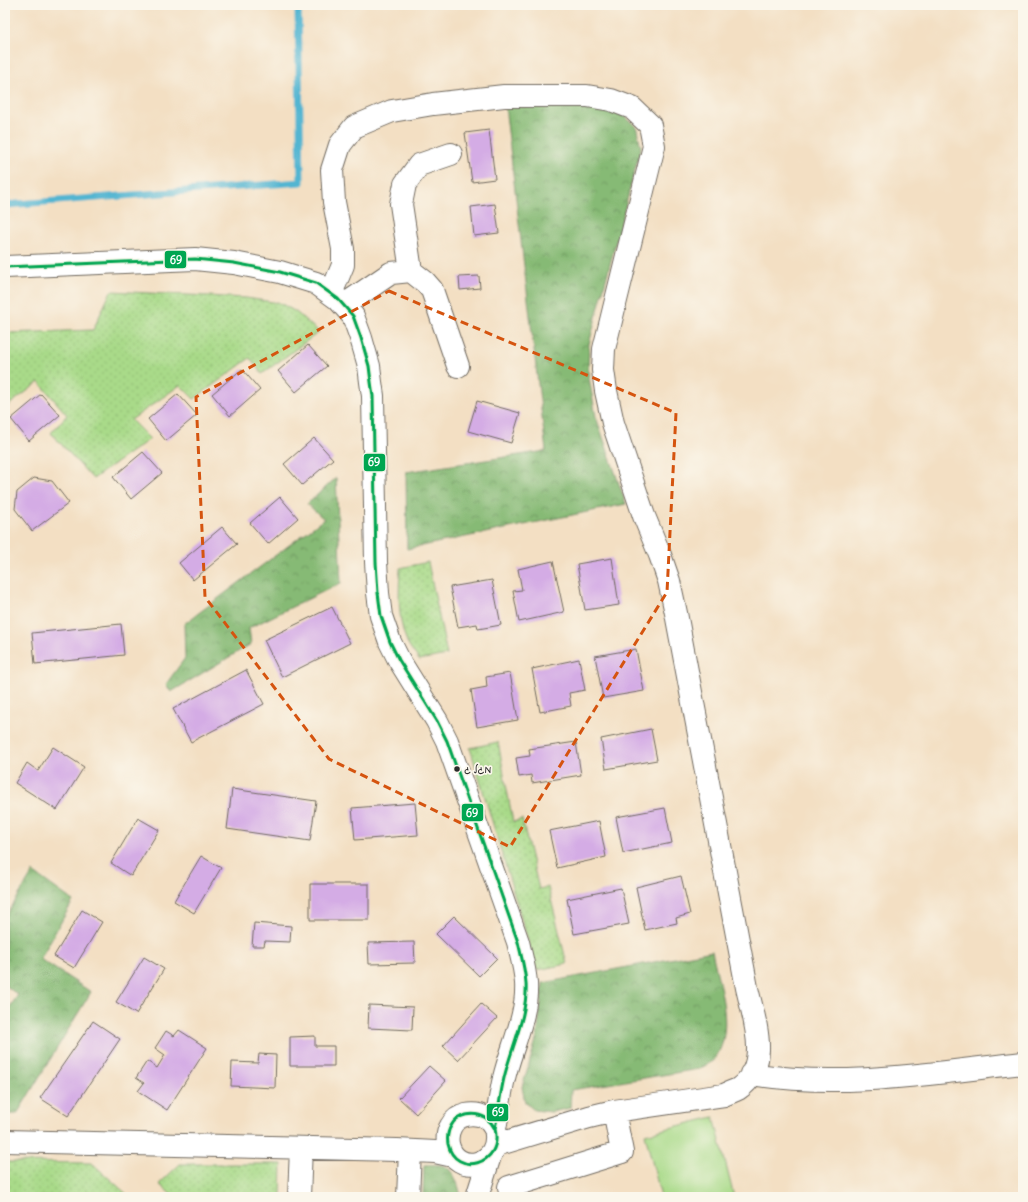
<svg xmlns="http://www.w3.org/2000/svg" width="1028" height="1202" viewBox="0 0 1028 1202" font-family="Delius,'Playpen Sans Hebrew',sans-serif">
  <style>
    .grass { fill: url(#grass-dots); stroke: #6a825a }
    .forest { fill: url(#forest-crowns); stroke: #587250 }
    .pitch { fill: #a9da89; stroke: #6a825a }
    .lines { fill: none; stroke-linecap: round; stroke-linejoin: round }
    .stream { stroke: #53b5d1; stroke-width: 7 }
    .building { fill: #d4ace5 }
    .minor-casing { stroke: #716a60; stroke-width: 24 }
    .minor { stroke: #fff; stroke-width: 22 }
    .bus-1-casing { stroke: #fbf7ec; stroke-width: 6 }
    .bus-1 { stroke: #00a651; stroke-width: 3 }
    .marked { fill: none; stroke: #d5540f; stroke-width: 3; stroke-dasharray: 8 5; stroke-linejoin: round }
    .bus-dot { fill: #2b2b2b; stroke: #fbf7ec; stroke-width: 1.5 }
    .labels { text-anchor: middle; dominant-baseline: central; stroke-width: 3.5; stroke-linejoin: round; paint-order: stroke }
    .bus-label { font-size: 11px; fill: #2b2b2b; stroke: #fbf7ec; text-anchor: start }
    .line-badge { stroke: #fbf7ec; stroke-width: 1.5 }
    .badge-label { font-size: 11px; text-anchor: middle; font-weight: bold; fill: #fff }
  </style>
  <defs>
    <pattern id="grass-dots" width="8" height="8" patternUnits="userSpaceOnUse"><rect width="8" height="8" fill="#a9da89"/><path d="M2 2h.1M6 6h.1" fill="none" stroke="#92bb76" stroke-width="1.8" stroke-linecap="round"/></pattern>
    <pattern id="forest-crowns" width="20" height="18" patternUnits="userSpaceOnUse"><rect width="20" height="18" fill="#86ba75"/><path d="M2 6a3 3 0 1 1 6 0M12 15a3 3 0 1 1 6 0" fill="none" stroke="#6e9760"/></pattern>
  </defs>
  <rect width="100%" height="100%" fill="#fbf7ec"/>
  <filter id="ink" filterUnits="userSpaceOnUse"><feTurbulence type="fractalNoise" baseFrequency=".025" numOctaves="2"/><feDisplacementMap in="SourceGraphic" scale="8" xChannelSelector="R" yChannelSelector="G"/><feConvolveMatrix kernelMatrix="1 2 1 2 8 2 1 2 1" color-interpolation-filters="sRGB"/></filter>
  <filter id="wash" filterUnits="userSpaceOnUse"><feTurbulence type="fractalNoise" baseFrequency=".012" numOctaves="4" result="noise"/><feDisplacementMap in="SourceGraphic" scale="16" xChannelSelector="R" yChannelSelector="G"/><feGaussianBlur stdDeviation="0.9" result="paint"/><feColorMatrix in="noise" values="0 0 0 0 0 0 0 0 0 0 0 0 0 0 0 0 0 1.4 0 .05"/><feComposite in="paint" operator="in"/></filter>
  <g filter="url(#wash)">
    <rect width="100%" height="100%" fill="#f3dfc3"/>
    <path class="grass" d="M111,291l135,7 34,5 16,9 23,20 -57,42 -12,-16 -56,41 -14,-14 -49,35 19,19 -57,40 -42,-46 16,-18 -28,-33 -34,26v-75l88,-3z
      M428,562l19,93 -28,5c-4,-6 -9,-12 -12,-18 -10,-23 -8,-50 -7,-74z
      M498,742l15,80 9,-3 17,70 9,-2 19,77 -30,6 -67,-222z
      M5,1162l87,1 38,34h-125z
      M180,1164h102l-1,33h-107l-15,-13z"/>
    <path class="forest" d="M505,106l95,2 24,8 12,10 5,21 -52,197 -1,28 8,45 30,87 -219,45 -1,-77 140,-21z
      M336,478l5,105 -92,45 2,16 -80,48 -5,-8 19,-26 -1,-34 140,-105 -17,-15z
      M33,872l40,29 -33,58 51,33 -74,122h-12v-100l13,-19 -13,-10v-67z
      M712,951c6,31 23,77 4,106 -3,5 -12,9 -17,12l-128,21 -1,18 -18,4 -18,-2 -9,-8 -3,-15 15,-50 6,-54z
      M424,1165c6,0 15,-1 20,1 11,5 15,21 17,31h-38z"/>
    <path class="pitch" d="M714,1117l20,80h-73l-16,-63z"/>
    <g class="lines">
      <path class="stream" d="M5,205l296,-23 -3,-177"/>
    </g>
    <g id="blocks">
      <path class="building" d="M489,130l6,49 -23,3 -7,-49z
        M495,204l4,29 -25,3 -3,-29z
        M479,276l1,12 -20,2 -1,-13z
        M308,345l19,21 -31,26 -18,-21z
        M242,369l18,21 -30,26 -18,-22z
        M41,394l19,21 -31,26 -18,-22z
        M178,394l19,21 -31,26 -18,-22z
        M477,401l43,12 -9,30 -43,-12z
        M314,438l19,21 -31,26 -18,-21z
        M143,452l19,21 -31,26 -18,-22z
        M34,478l18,3 17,22 -37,28 -17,-22 2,-17z
        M280,497l18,21 -30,26 -18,-21z
        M222,527l15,17 -44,36 -14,-17z
        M612,558l7,47 -34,5 -8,-46z
        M553,561l11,51 -45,10 -6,-31 9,-1 -4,-21z
        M492,580l9,45 -23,4 -1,-5 -19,3 -8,-40z
        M332,607l18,36 -68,34 -18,-37z
        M121,624l3,31 -89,9 -3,-31z
        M636,649l8,42 -41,7 -8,-42z
        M579,659l6,31 -16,3 2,13 -31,6 -8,-43z
        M246,670l18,34 -73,38 -18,-33z
        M510,673l8,47 -41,7 -6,-37 16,-3 -1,-10z
        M651,729l6,31 -51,9 -5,-30z
        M576,742l5,33 -49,8 -1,-8 -12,2 -3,-19 14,-2 -1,-7z
        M53,747l31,20 -27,43 -42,-27 12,-20 11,8z
        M232,789l84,12 -6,40 -83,-12z
        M415,803l3,32 -63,5 -3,-32z
        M665,808l7,35 -49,10 -7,-36z
        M138,818l21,12 -28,46 -20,-13z
        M599,821l7,36 -49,11 -8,-37z
        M201,856l20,12 -27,45 -20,-12z
        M681,876l9,38 -14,4 1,5 -32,7 -9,-43z
        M310,884h59v36h-59z
        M621,888l8,36 -55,10 -7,-35z
        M82,910l20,12 -28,46 -20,-12z
        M454,916l43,42 -18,18 -43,-42z
        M254,923l37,3 -1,16 -25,-1 -1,5h-12z
        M414,942l1,21 -46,1 -1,-21z
        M144,957l20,12 -28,45 -20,-12z
        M481,1004l16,14 -39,42 -15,-14z
        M369,1005l44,2 -1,23 -44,-2z
        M93,1021l27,18 -52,77 -28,-18z
        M179,1030l28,18 -40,62 -29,-19 6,-8 -8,-5 11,-17 10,7 8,-13 -10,-7 11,-17 8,5z
        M315,1036v10h19v20h-44v-29z
        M259,1054l17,1 -1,33 -44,-2 1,-24 26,1z
        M429,1066l17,15 -30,33 -17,-16z"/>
    </g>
  </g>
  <g filter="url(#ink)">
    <use href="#blocks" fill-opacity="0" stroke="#716a60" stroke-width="1"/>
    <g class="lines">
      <g class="minor-casing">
        <path id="minor" d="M5,267l190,-8 39,4 46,9 36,11 22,16 15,17 8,22 8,28 2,16 2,14 3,166 2,31 3,23 9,26 9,18 38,61 10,20 71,201c3,13 7,27 8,41 2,32 -15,65 -22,95 -4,17 -6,35 -9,51 9,37 -40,48 -47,15 -1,-6 0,-13 3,-18 6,-12 23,-15 35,-8 4,3 7,7 9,11
          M411,271l-10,-67 4,-20 14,-19 32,-11
          M331,294l12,-29v-16l-9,-47 -2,-32 8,-25 14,-18 38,-16 41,-7 71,-8h83l24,4 21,8 18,17 4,21 -50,203 -1,21 3,21 7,32 31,93 16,39 9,26 7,32 71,375c7,32 25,78 -9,101 -4,2 -10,4 -14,6l-110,16 -25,6 -93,28
          M344,305l47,-32 20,-2 14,11 7,8 26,76
          M751,1074c90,15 182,-1 272,-11
          M5,1141l392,9 38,2 18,4
          M509,1187l113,-35 -8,-41
          M299,1197l2,-49
          M408,1197l2,-46
          M477,1197l13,-41"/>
      </g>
      <use href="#minor" class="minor"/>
      <g class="bus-1-casing">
        <path id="bus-1" d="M5,267l190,-8 39,4 46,9 36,11 22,16 15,17 8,22 8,28 2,16 2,14 3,166 2,31 3,23 9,26 9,18 38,61 10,20 71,201c3,13 7,27 8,41 2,32 -15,65 -22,95 -4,17 -6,35 -9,51 9,37 -40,48 -47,15 -1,-6 0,-13 3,-18 6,-12 23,-15 35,-8 4,3 7,7 9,11"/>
      </g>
      <use href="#bus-1" class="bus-1"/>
    </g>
  </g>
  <path class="marked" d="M389,291l287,122 -9,179 -157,255 -181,-88 -124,-162 -9,-200z"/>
  <circle class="bus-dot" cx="457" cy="769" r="3.5"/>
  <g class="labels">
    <g class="bus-label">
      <text x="464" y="769">מגל ג</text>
    </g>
  </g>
  <g class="line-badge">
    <rect x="164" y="250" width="23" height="19" rx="4" fill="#00a651"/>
    <rect x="363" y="453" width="23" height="19" rx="4" fill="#00a651"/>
    <rect x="461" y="803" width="23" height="19" rx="4" fill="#00a651"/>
    <rect x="486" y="1103" width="23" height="19" rx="4" fill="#00a651"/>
  </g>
  <g class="badge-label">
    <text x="176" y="264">69</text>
    <text x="374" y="466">69</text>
    <text x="472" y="817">69</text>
    <text x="498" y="1116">69</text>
  </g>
  <rect width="1028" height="1202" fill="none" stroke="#fbf7ec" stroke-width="20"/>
</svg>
